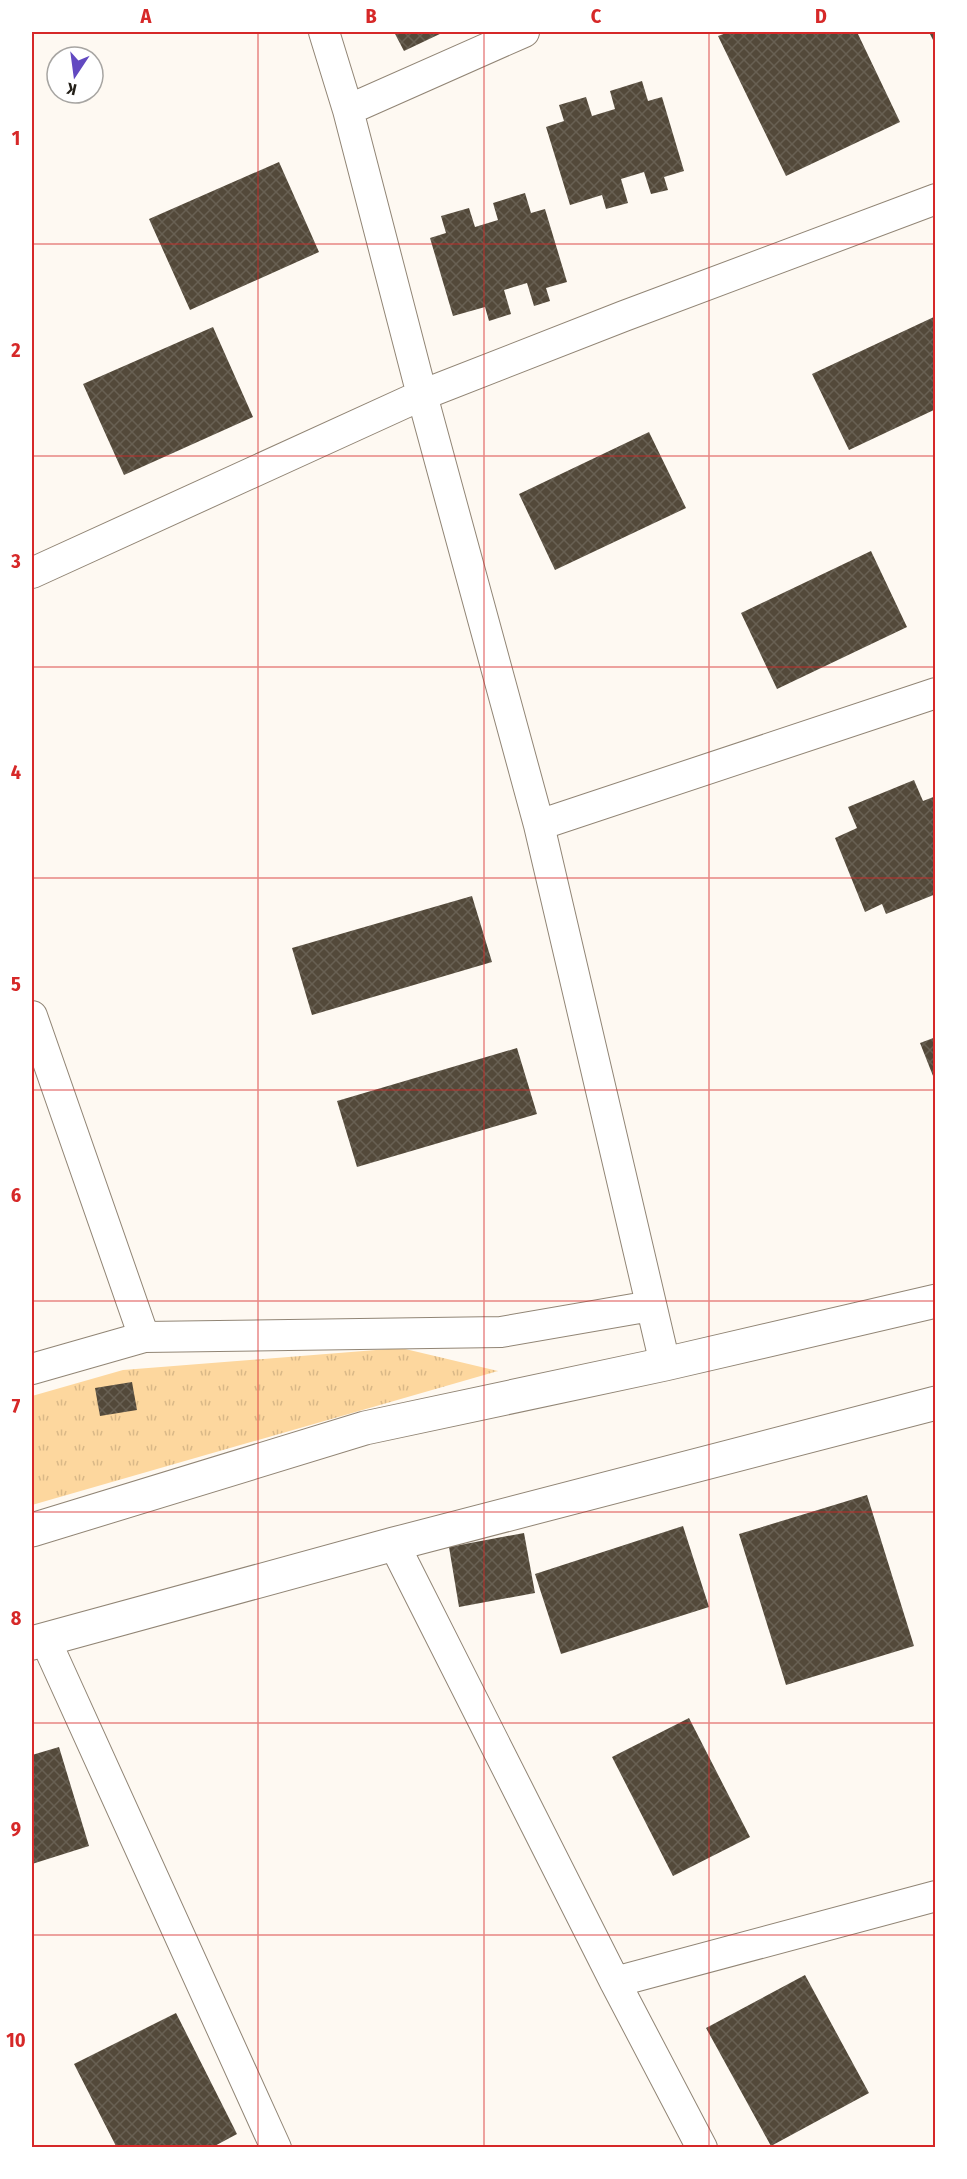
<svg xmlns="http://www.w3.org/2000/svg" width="967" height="2179" viewBox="0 0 967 2179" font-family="'Fira Sans Condensed',sans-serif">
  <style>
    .grass { fill: url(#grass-tufts) }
    .building { fill: url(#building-cross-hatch) }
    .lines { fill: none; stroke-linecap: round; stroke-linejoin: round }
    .street-casing { stroke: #918575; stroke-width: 32 }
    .secondary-casing { stroke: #918575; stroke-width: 35 }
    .street { stroke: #fff; stroke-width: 30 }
    .secondary { stroke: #fff; stroke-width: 33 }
    .grid { fill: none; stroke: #d62828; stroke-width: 1.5; stroke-opacity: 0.55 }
    .neatline { fill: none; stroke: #d62828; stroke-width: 2 }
    .grid-label { font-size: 20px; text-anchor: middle; font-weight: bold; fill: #d62828 }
  </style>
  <defs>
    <pattern id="grass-tufts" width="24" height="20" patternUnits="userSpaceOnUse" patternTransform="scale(1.5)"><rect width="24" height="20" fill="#fdd79e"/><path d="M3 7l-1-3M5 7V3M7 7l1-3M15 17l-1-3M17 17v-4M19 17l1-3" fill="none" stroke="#d9b887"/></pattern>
    <pattern id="building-cross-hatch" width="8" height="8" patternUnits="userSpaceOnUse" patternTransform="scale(1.5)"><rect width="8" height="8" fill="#53493a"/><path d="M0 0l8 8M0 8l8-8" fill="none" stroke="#686053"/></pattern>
  </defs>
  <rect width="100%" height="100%" fill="#fef9f2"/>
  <path class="grass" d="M401,1348l97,23 -466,134v-109l91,-26z"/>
  <path class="building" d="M394,32h50l-40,19z
    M729,32h128l43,90 -114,54 -68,-140z
    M929,32h7v14z
    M642,81l6,20 14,-4 22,74 -20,6 4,13 -17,4 -7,-22 -23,7 7,24 -22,6 -4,-14 -32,10 -24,-78 18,-6 -5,-16 27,-8 6,19 23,-7 -5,-18z
    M279,162l40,90 -129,58 -41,-91z
    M525,193l6,20 14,-4 22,73 -21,6 4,13 -16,5 -7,-23 -23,7 7,24 -22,7 -4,-14 -32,9 -23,-78 16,-5 -5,-17 28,-8 6,19 23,-7 -5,-17z
    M936,316v93l-87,41 -37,-76z
    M213,327l40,90 -129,58 -41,-91z
    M649,432l37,76 -131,62 -36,-76z
    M871,551l36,76 -130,62 -36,-76z
    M914,780l9,21 13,-5v98l-50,20 -4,-10 -17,8 -30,-74 22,-10 -9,-21z
    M472,896l20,66 -180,53 -20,-67z
    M936,1037v44h-1l-15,-38z
    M517,1048l20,66 -180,53 -20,-66z
    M132,1382l5,28 -37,6 -5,-28z
    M867,1495l47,151 -128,39 -47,-151z
    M683,1526l26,81 -148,47 -26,-80z
    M524,1533l11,60 -76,14 -10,-60z
    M689,1718l61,119 -77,39 -61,-119z
    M59,1747l30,99 -57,18v-109z
    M805,1975l64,118 -98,53 -65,-118z
    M176,2013l61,121 -26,14h-94l-43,-84z"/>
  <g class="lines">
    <g class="street-casing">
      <path id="street" d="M324,32l24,78 74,285 202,-79 312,-117
        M348,110l176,-78
        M32,573l390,-178 117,430 126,539
        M539,825l397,-132
        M32,1016l112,321
        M32,1369l112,-32 357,-5 150,-26
        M394,1544l221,438 87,166
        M45,1639l231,509
        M615,1982l321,-86"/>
    </g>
    <g class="secondary-casing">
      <path id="secondary" d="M32,1530l333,-102 300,-64 271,-63
        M32,1643l362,-99 542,-141"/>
    </g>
    <use href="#street" class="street"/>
    <use href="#secondary" class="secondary"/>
  </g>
  <path class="grid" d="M258,32v2116M484,32v2116M709,32v2116M32,244h904M32,456h904M32,667h904M32,878h904M32,1090h904M32,1301h904M32,1512h904M32,1723h904M32,1935h904"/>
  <rect width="967" height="2179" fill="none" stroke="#ffffff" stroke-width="66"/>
  <g transform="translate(75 75) rotate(193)"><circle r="28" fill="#ffffff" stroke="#a7a5a2" stroke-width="1.5"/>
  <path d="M0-4.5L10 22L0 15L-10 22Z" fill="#6249c1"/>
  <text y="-9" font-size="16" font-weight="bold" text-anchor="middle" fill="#221e17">K</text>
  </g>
  <rect x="33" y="33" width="901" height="2113" class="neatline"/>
  <g class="grid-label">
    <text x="146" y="23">A</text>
    <text x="371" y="23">B</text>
    <text x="596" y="23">C</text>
    <text x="821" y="23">D</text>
    <text x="16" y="145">1</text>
    <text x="16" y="357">2</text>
    <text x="16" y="568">3</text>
    <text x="16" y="779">4</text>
    <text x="16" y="991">5</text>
    <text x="16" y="1202">6</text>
    <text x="16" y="1413">7</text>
    <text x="16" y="1625">8</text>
    <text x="16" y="1836">9</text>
    <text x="16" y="2047">10</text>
  </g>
</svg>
